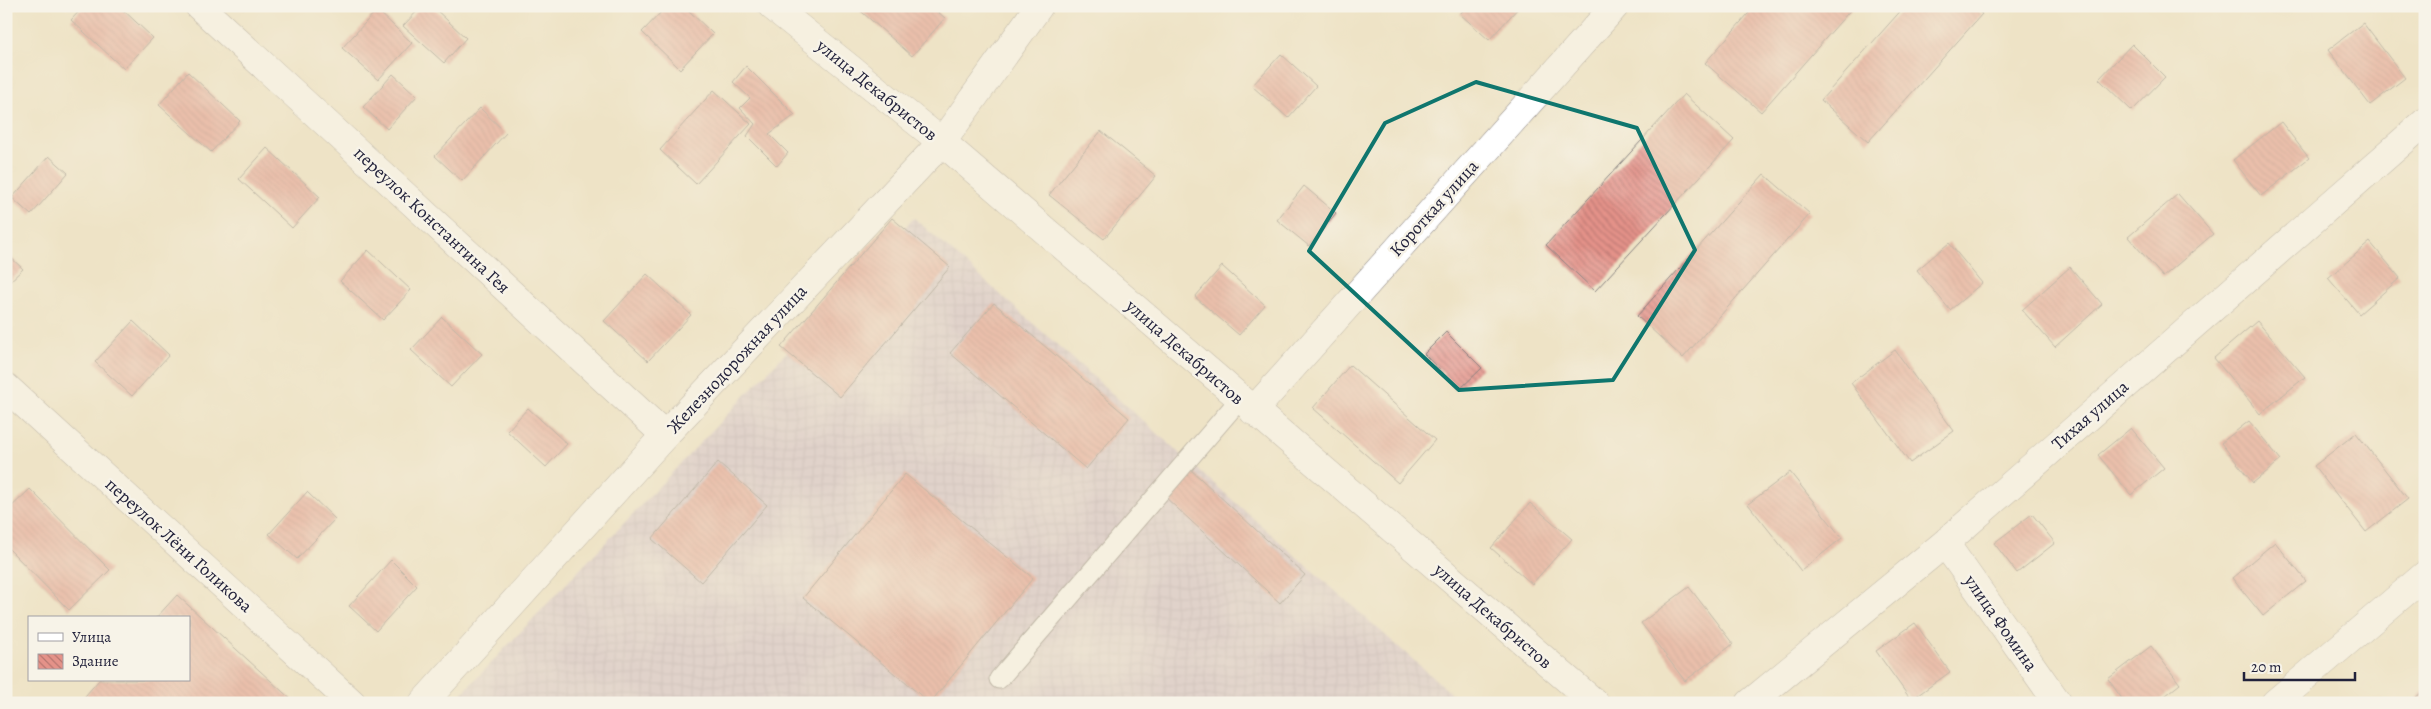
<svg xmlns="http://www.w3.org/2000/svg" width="2431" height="709" viewBox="0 0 2431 709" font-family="Alegreya,serif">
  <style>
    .industrial { fill: url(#industrial-grid) }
    .building { fill: url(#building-back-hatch) }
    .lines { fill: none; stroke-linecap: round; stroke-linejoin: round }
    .lane-casing { stroke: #888280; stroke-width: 21 }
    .street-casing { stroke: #888280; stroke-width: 29 }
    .secondary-casing { stroke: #888280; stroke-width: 29 }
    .lane { stroke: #fff; stroke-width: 19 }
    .street { stroke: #fff; stroke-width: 28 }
    .secondary { stroke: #fff; stroke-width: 28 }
    .marked { fill: none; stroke: #0f766e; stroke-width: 4; stroke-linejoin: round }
    .labels { text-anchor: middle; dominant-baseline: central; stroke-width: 5; stroke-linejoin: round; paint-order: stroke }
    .street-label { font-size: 18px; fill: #22223b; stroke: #f7f3e8 }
  </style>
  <defs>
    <pattern id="industrial-grid" width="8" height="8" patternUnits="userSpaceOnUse" patternTransform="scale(1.25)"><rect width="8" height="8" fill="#cfbdcf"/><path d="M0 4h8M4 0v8" fill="none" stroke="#b1a2b3"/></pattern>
    <pattern id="building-back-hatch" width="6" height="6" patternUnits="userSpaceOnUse" patternTransform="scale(1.25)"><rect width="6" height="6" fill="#e49289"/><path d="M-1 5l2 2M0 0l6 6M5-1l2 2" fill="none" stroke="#b87771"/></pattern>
  </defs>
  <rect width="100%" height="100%" fill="#f7f3e8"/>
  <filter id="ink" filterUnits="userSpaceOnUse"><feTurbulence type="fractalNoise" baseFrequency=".02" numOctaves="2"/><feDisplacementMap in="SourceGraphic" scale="10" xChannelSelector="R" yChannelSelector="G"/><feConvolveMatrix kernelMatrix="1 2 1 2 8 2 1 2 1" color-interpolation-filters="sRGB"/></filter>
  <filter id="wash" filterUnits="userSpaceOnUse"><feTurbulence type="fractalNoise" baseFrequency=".0096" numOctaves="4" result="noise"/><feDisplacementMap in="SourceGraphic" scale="20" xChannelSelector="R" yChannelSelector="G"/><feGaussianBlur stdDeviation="1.12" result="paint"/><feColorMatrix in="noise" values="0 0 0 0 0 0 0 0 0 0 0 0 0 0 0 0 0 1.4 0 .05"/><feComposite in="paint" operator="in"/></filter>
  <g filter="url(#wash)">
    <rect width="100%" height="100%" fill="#eee3c6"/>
    <path class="industrial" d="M914,218l548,485h-1009z"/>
    <g id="blocks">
      <path class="building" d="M84,6h35l34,32 -29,31 -53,-49z
        M422,6h10l34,32 -22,25 -41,-37z
        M667,6h17l29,28 -33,35 -38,-37z
        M855,6h76l14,12 -33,38z
        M1467,6h53l-31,34 -29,-26z
        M1755,6h99l-93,106 -56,-49z
        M1905,6h67l10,8 -114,128 -47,-42z
        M377,10l35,33 -34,37 -36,-32z
        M2363,23l42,55 -35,27 -42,-55z
        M2132,44l33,33 -33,34 -33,-32z
        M1281,54l35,32 -28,32 -36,-32z
        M746,66l49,49 -26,19 19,19 -11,13 -30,-30 8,-12 -15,-16 10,-10 -17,-16z
        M188,72l52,49 -29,31 -52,-47z
        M393,74l24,22 -30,33 -24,-22z
        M714,90l37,34 -55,60 -36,-34z
        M1684,94l50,46 -139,151 -49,-46z
        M480,108l26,25 -44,48 -27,-25z
        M2281,122l28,36 -48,38 -28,-36z
        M1101,131l55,45 -52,63 -55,-44z
        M267,148l53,49 -28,31 -53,-49z
        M49,156l19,17 -37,42 -19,-17z
        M1764,174l46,40 -127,144 -46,-42z
        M1304,186l32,27 -27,33 -32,-26z
        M2178,194l35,40 -50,43 -35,-40z
        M892,218l58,49 -110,130 -59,-50z
        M2370,242l30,36 -41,36 -31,-36z
        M1949,243l33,40 -32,27 -33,-40z
        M368,250l43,40 -28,30 -43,-39z
        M6,253l17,16 -17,16z
        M1222,266l43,39 -26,30 -44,-38z
        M2070,267l32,37 -47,43 -33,-37z
        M647,274l44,41 -43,46 -44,-40z
        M994,303l135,115 -43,51 -136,-116z
        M442,317l40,37 -31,33 -40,-37z
        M133,321l36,34 -37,41 -37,-34z
        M2257,321l48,56 -45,37 -46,-56z
        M1446,332l36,36 -23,22 -35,-36z
        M1895,350l59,81 -44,32 -59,-80z
        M1350,365l85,75 -37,43 -85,-75z
        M528,408l39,36 -21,23 -39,-36z
        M2249,421l32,39 -28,23 -32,-40z
        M2131,428l33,40 -33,27 -33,-40z
        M2356,433l52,66 -42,33 -52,-66z
        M718,462l49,43 -66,77 -49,-43z
        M1189,468l116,107 -25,28 -116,-107z
        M1790,472l52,66 -41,33 -53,-67z
        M905,474l128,104 -103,125 -127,-105z
        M30,489l80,81 -41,40 -63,-64v-34z
        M307,492l28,27 -38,40 -28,-25z
        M1530,503l42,36 -40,45 -41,-36z
        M2032,514l23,29 -38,30 -23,-30z
        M2275,542l31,39 -43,35 -31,-38z
        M391,560l26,26 -41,45 -27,-25z
        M1689,587l44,57 -48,37 -44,-58z
        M177,595l118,108h-216l20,-23h90v-62h-33z
        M1915,623l35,49 -39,28 -35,-49z
        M2151,646l29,38 -24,19h-31l-17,-24z
        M2425,689v14h-15z"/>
    </g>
  </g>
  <g filter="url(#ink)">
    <use href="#blocks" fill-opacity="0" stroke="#888280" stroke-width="1"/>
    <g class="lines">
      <g class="lane-casing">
        <path id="lane" d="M999,679l241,-280"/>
      </g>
      <g class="street-casing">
        <path id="street" d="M199,6l466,429
          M772,6l170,136 97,-136
          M6,387l346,316
          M1253,411l362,-405
          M1945,543l113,160
          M1750,703l195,-160 480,-421
          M2275,703l150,-128"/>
      </g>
      <g class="secondary-casing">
        <path id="secondary" d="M423,703l242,-268 277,-293 653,561"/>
      </g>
      <use href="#lane" class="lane"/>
      <use href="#street" class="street"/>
      <use href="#secondary" class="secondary"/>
    </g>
  </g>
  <path d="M0 0H2431V709H0ZM1476,82l161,46 58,122 -82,130 -154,10 -150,-139 76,-128z" fill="#eee3c6" fill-opacity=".55" fill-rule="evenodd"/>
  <path class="marked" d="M1476,82l161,46 58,122 -82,130 -154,10 -150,-139 76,-128z"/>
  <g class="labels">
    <g class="street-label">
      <text transform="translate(877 90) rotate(39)">улица Декабристов</text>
      <text transform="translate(1434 208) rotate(-48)">Короткая улица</text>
      <text transform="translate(432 220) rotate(43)">переулок Константина Гея</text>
      <text transform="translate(1185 352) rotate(41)">улица Декабристов</text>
      <text transform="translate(737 359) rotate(-47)">Железнодорожная улица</text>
      <text transform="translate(2090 415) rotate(-41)">Тихая улица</text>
      <text transform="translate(179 545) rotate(42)">переулок Лёни Голикова</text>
      <text transform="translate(1493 616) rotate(41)">улица Декабристов</text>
      <text transform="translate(2001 623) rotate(55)">улица Фомина</text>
    </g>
  </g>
  <rect width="2431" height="709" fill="none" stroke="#f7f3e8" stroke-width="25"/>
  <rect x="28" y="616" width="162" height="65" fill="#f7f3e8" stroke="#a29fa3"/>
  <rect x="38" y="633" width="25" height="8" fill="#ffffff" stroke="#a29fa3"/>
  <text x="72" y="642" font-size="15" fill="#22223b">Улица</text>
  <rect x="38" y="654" width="25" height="15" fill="url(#building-back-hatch)" stroke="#a29fa3"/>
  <text x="72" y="666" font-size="15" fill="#22223b">Здание</text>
  <path d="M2244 672v8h111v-8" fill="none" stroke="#22223b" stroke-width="2.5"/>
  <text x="2251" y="672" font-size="15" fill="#22223b" stroke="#f7f3e8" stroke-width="4" paint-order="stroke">20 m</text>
</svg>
